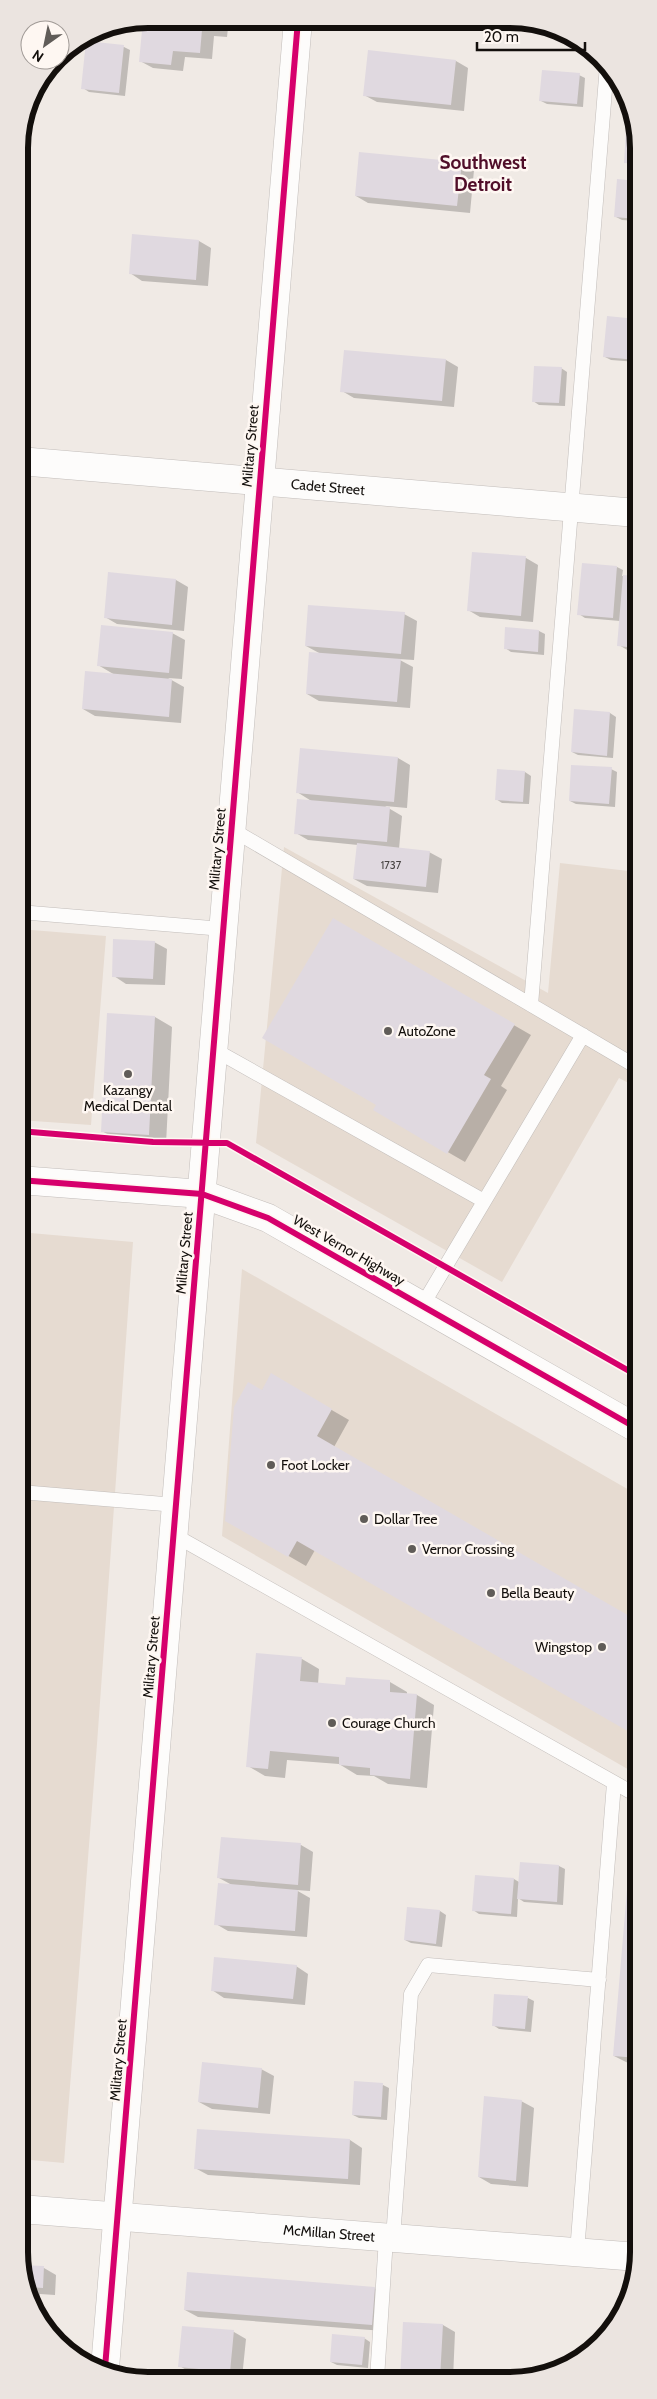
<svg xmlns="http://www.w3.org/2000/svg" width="657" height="2399" viewBox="0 0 657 2399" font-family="Cabin,sans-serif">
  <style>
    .built { fill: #e6dbd1 }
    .shadow { fill: #0003 }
    .building { fill: #e0d9e0 }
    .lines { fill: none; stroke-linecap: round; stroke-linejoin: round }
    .service-casing { stroke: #c2bdba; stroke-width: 15 }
    .minor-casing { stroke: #c2bdba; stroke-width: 29 }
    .tertiary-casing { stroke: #c2bdba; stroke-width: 29 }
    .service { stroke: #fdfcfb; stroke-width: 14 }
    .minor { stroke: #fdfcfb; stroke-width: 28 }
    .tertiary { stroke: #fdfcfb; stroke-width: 28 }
    .cycleway-casing { stroke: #fef7f2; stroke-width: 9 }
    .cycleway { stroke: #d6006c; stroke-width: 6 }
    .poi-dot { fill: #605c58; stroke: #fef7f2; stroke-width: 2 }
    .labels { text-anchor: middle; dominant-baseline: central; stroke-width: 5; stroke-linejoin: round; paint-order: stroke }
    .number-label { font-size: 11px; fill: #484443 }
    .street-label { font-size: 14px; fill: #130f0c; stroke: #fef7f2 }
    .poi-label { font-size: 14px; fill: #130f0c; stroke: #fef7f2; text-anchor: start }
    .district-label { font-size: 19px; font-weight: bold; fill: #500e29; stroke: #fef7f2 }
    .rim { fill: none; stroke: #130f0c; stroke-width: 6 }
  </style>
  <rect width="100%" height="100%" fill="#f0eae5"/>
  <path class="built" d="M284,847l264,146 12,-130 77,9 1,216 -19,-10 -117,204 -246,-139z
    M19,929l87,7 -15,189 -72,-5z
    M19,1232l114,10 -36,502 -33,419 -44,-4z
    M242,1269l396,226v280l-416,-239z"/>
  <path class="shadow" d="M144,19h85l-2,18 -13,-1 -2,23 -27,-2 -2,14 -30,-3 -13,-7z
    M88,43l36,4 6,3 -5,46 -36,-4 -6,-4z
    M456,61l12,7 -4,43 -87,-9 -13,-7z
    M579,75l6,3 -2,29 -36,-3 -6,-3z
    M628,131h9v35l-12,-4z
    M461,163l13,7 -4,43 -102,-10 -12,-7z
    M618,181l19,1v39l-15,-1 -6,-3z
    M199,241l12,7 -3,38 -66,-5 -12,-8z
    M608,318l29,2v42l-26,-2 -6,-3z
    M446,360l12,7 -4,40 -100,-9 -12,-7z
    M561,368l6,4 -2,34 -26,-1 -6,-4z
    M473,553l53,5 12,7 -5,57 -53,-5 -12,-7z
    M617,567l6,3 -1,6 15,1v79l-18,-11 1,-24 -35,-3 -6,-4z
    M109,574l67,6 12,7 -4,44 -67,-7 -12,-7z
    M404,614l13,7 -3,39 -16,-1 15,8 -3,41 -91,-7 -12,-7 14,-40 -15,-8z
    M507,628l32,3 6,3 -1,21 -33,-3 -6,-4z
    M172,633l13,7 -3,39 -14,-1 16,9 -3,36 -86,-7 -12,-7 32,-34 -17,-10z
    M575,710l35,3 6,4 -3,41 -35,-3 -6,-3z
    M301,749l97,9 12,7 -3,43 -22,-2 17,10 -3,33 30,3 13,7 -4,34 -71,-7 -13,-7 4,-34 -50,-5 -12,-7 17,-31 -16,-10z
    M611,769l6,3 -2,35 -39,-3 -6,-3z
    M525,772l6,4 -2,28 -27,-1 -6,-4z
    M333,920l198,115 -30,51 6,4 -42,72 -90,-52 3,-6z
    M154,942l13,7 -2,36 -39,-1 -12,-8z
    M155,1017l17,10 -6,117 -47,-3 -17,-10z
    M271,1375l78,45 -15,27 -19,103 -9,16 -80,-46 36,-129z
    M257,1655l45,4 17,10 -1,15 28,2 44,-4 17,10v3h10l17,10 -7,83 -39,-4 -14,-8 -17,-1 -18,-11 -52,-4 -2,18 -20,-2 -17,-10z
    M638,1822v246l-24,-12z
    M222,1838l79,7 12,7 -3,39 -14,-1 14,8 -3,39 -79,-6 -12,-7 16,-39 -13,-7z
    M521,1863l38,3 6,3 -2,36 -39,-3 -6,-4 -1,19 -38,-3 -6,-4 41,-31 5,3z
    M440,1911l6,4 -4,32 -31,-4 -6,-3z
    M296,1966l12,8 -3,31 -81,-7 -12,-8z
    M528,1998l6,3 -3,31 -32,-3 -6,-4z
    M261,2069l13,7 -4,38 -58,-5 -13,-7z
    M383,2085l6,3 -2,32 -28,-2 -6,-3z
    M521,2101l13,7 -6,79 -37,-3 -12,-7z
    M350,2140l12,8 -2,37 -152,-10 -13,-7z
    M20,2266l24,2 12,7 -1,20 -15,-1 -1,18 -5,-1 -2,-3z
    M374,2288l13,7 -3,36 -186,-14 -13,-7z
    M405,2323l38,2 12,7 -2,47h-52z
    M183,2327l51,5 12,7 -4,39 -50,-4 -12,-8z
    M364,2338l6,4 -2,26 -31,-3 -6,-3z"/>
  <path class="building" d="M148,19h68l-1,12 -13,-1 -2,23 -27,-2 -2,14 -32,-3 4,-42z
    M86,41l38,4 -5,48 -38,-4z
    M368,50l88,10 -5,45 -88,-9z
    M542,70l38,3 -3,31 -38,-3z
    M626,129l11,1v34l-13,-1z
    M359,152l103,10 -5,44 -102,-10z
    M617,179l20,2v38l-23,-2z
    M132,234l67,6 -3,40 -67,-6z
    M607,316l30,3v41l-34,-3z
    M344,350l102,9 -4,42 -102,-9z
    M534,366l28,1 -3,36 -27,-1z
    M472,552l54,4 -5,60 -54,-5z
    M582,563l35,3 -4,52 -36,-3z
    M108,572l68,7 -4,46 -68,-7z
    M623,575l14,1v72l-20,-2z
    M308,605l97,7 -4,42 -96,-8z
    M101,625l72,7 -4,41 -72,-7z
    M505,627l34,3 -1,22 -34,-3z
    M309,652l92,7 -4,43 -91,-8z
    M85,671l87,8 -3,38 -87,-8z
    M574,709l36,3 -3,44 -36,-4z
    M300,748l98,9 -4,45 -98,-9z
    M571,765l41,2 -3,37 -40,-3z
    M497,769l28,2 -2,31 -28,-2z
    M297,799l93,8 -3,35 -93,-8z
    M357,843l73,8 -4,36 -73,-8z
    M333,918l182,106 -31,51 7,4 -44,75 -74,-44 3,-5 -114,-67z
    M113,939l42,2 -2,38 -41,-2z
    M107,1013l48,3 -6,119 -48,-3z
    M271,1373l61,36 -15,27 321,185v116l-341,-196 -9,16 -63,-36 9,-114 14,-25 14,8z
    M256,1653l46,4 -2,24 45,4 1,-8 44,3v12l27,2 -7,85 -40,-4v-7l-31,-3v-8l-69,-6 -2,18 -22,-2z
    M633,1818l5,3v237l-25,-2z
    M221,1837l80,6 -3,42 -81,-7z
    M520,1862l39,3 -2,37 -40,-3z
    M475,1875l39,3 -3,36 -39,-3z
    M218,1883l80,7 -3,41 -81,-6z
    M407,1907l33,3 -4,34 -32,-4z
    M214,1957l83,8 -4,34 -82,-8z
    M494,1994l34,2 -3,33 -33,-3z
    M202,2062l60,6 -4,40 -60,-6z
    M354,2081l29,2 -2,34 -29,-2z
    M484,2096l38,4 -6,81 -38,-4z
    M197,2129l153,10 -2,40 -154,-10z
    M20,2265l24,1 -1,22 -15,-1v7z
    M187,2272l188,15 -3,38 -188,-15z
    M403,2322l40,2 -3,55h-40z
    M182,2326l52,4 -4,42 -52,-5z
    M332,2334l33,3 -3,28 -32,-3z"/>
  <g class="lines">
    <g class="service-casing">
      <path id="service" d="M231,829l406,238
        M19,912l204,17
        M531,1005l76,-940
        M213,1049l271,152
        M422,1306l161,-271
        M20,1492l156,13
        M174,1535l464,261
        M393,2238l18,-244 17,-29 171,15
        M577,2252l37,-469
        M377,2379l9,-141"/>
    </g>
    <g class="minor-casing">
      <g id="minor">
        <path id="s1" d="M19,461l618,52"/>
        <path id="s2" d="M20,2209l618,48"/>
        <path d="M105,2368l193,-2348"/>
      </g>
    </g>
    <g class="tertiary-casing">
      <path id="tertiary" d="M19,1180l183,14 66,24 370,211"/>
    </g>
    <use href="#service" class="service"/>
    <use href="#minor" class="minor"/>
    <use href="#tertiary" class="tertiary"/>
    <g class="cycleway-casing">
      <path id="cycleway" d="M19,1131l134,11 74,1 411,233
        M19,1180l183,14 66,24 370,211
        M105,2368l193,-2348"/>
    </g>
    <use href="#cycleway" class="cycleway"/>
  </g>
  <g class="poi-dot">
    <circle cx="388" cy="1031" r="5"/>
    <circle cx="128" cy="1074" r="5"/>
    <circle cx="271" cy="1465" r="5"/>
    <circle cx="364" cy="1519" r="5"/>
    <circle cx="412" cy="1549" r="5"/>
    <circle cx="491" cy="1593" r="5"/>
    <circle cx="602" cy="1647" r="5"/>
    <circle cx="332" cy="1723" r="5"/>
  </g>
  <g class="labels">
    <g class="number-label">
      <text x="391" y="865">1737</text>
    </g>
    <g class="street-label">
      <text transform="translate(250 446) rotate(-85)">Military Street</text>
      <text stroke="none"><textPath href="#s1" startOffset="310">Cadet Street</textPath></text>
      <text transform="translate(217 849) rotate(-85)">Military Street</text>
      <text transform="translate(349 1250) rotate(30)">West Vernor Highway</text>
      <text transform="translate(184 1253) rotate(-85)">Military Street</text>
      <text transform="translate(151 1657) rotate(-85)">Military Street</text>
      <text transform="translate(118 2060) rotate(-85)">Military Street</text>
      <text stroke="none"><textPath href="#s2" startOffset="310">McMillan Street</textPath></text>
    </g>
    <g class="poi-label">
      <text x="398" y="1031">AutoZone</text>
      <text x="128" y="1090" text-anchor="middle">Kazangy<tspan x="128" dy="16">Medical Dental</tspan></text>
      <text x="281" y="1465">Foot Locker</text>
      <text x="374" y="1519">Dollar Tree</text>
      <text x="422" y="1549">Vernor Crossing</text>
      <text x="501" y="1593">Bella Beauty</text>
      <text x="592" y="1647" text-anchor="end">Wingstop</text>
      <text x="342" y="1723">Courage Church</text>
    </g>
    <g class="district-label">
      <text x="483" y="162">Southwest<tspan x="483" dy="22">Detroit</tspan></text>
    </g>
  </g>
  <path d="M0 0H657V2399H0ZM148 28H510A120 120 0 0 1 630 148V2252A120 120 0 0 1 510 2372H148A120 120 0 0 1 28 2252V148A120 120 0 0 1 148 28Z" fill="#ebe4e0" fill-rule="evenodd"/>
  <path class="rim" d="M148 28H510A120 120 0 0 1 630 148V2252A120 120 0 0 1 510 2372H148A120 120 0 0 1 28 2252V148A120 120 0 0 1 148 28Z"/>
  <g transform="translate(45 45) rotate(213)"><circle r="24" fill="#fef7f2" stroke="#a09a96"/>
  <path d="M0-4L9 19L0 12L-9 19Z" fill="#605c58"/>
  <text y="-8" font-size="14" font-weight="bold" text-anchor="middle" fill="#130f0c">N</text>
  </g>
  <path d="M477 42v8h108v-8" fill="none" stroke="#130f0c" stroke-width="2.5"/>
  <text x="484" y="42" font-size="15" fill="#130f0c" stroke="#fef7f2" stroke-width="4" paint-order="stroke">20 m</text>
</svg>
